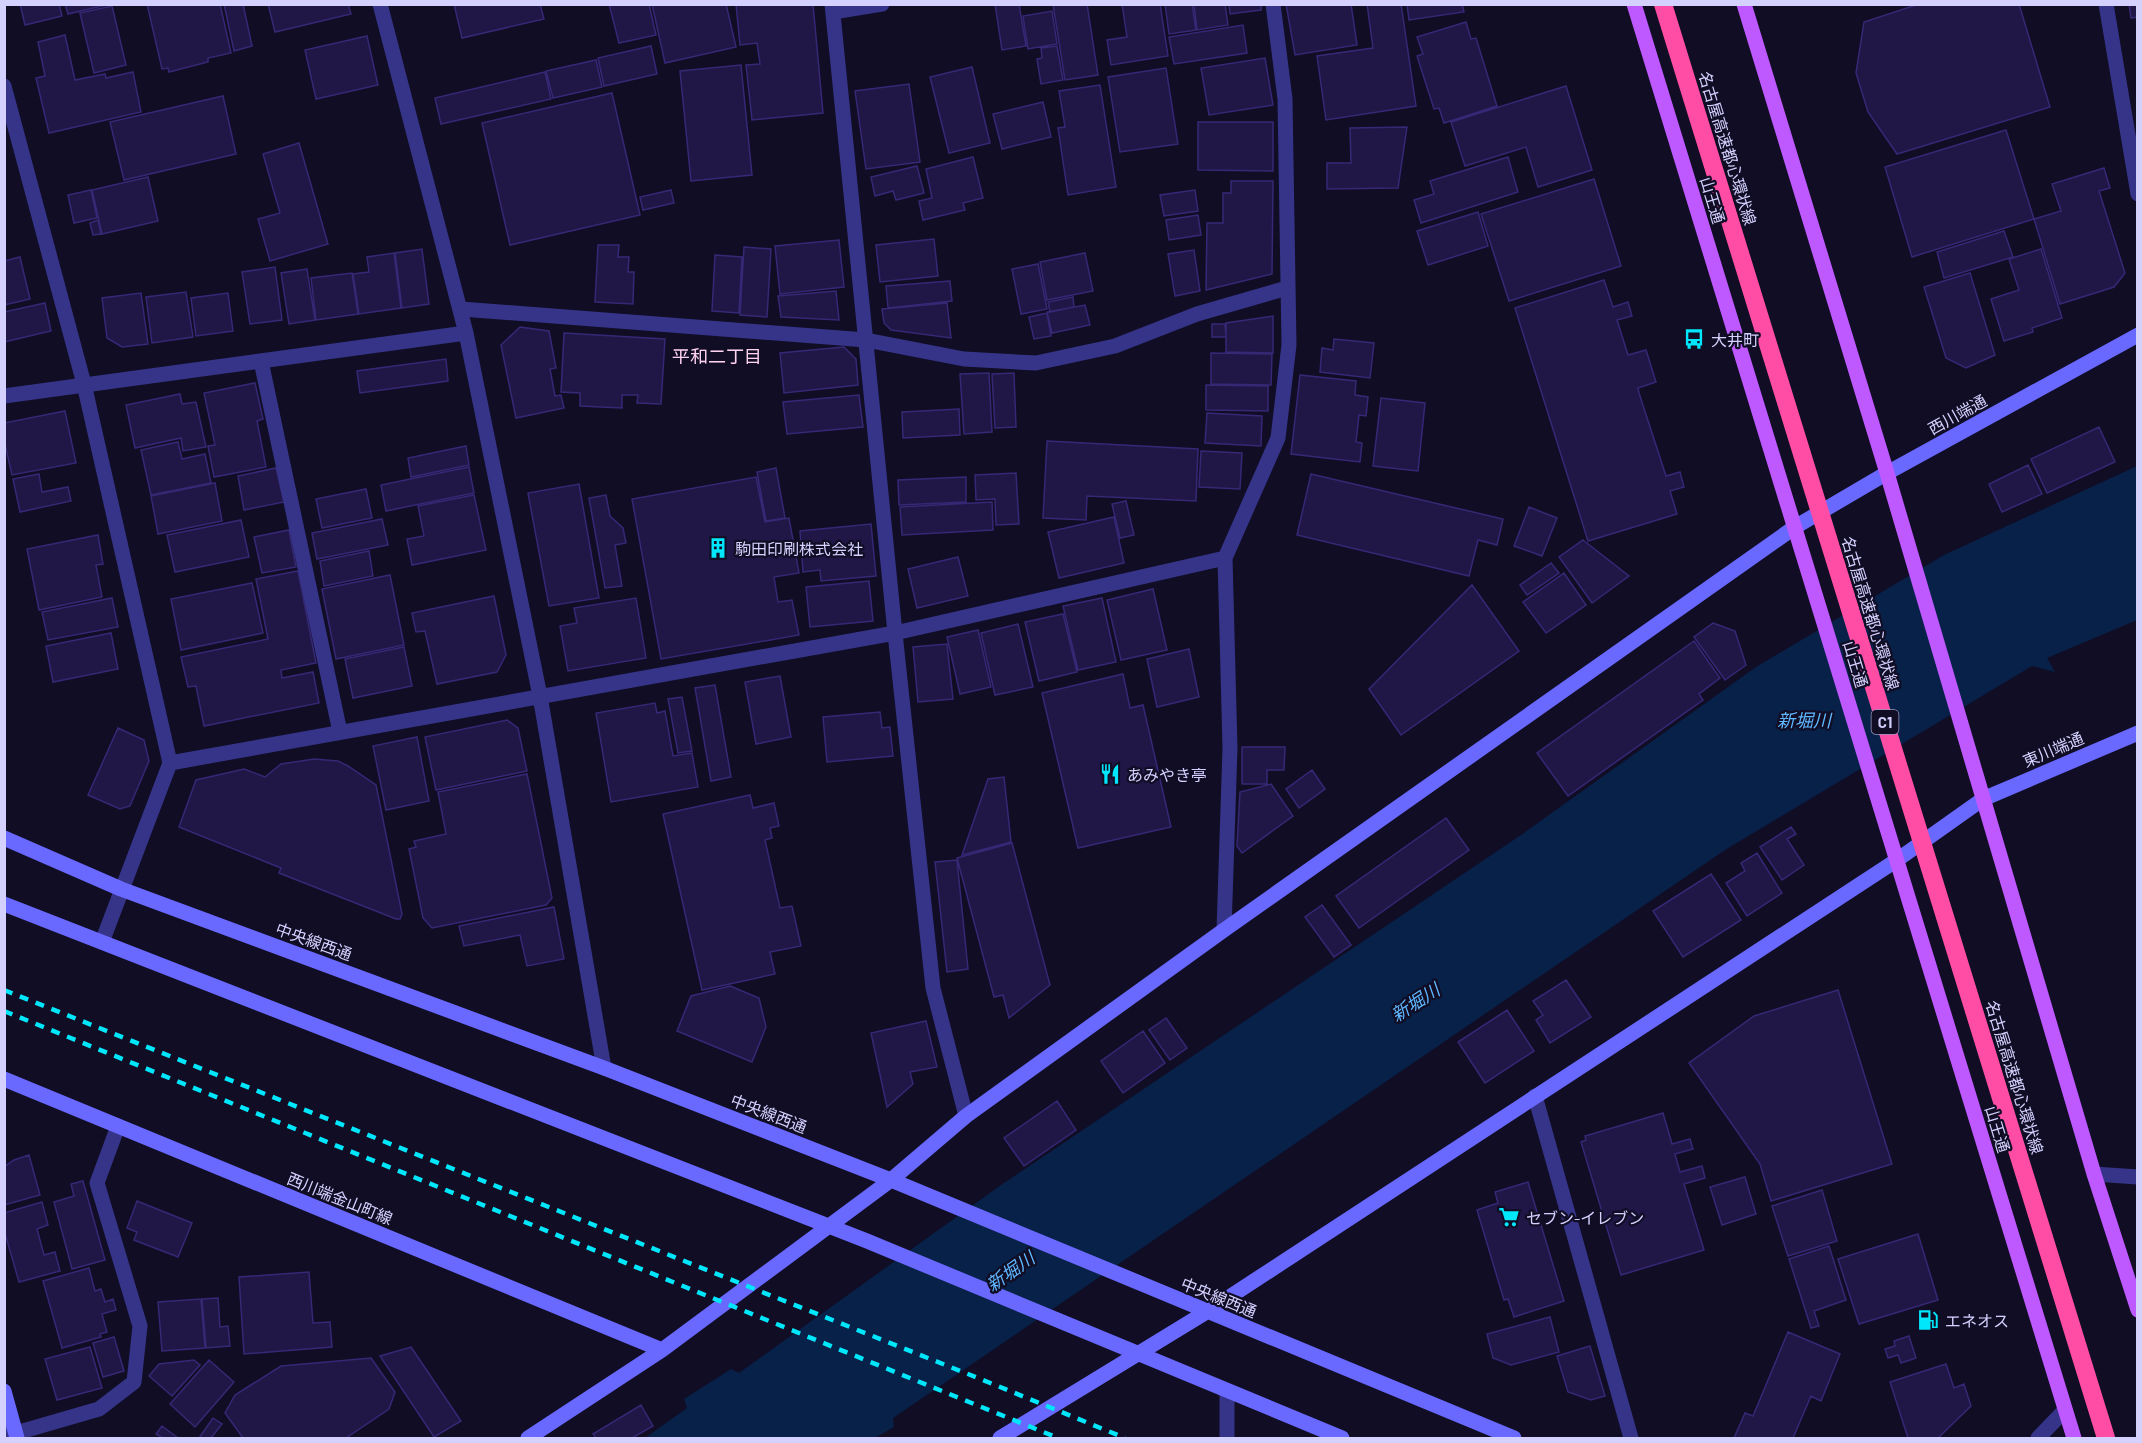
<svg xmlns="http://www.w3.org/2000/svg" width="2142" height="1443" viewBox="0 0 2142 1443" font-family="Barlow,'Noto Sans JP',sans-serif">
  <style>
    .water { fill: #082149 }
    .building { fill: #201747; stroke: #362875; stroke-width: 1.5 }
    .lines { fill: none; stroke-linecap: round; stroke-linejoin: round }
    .street { stroke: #363488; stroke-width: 15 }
    .secondary { stroke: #6968ff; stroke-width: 15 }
    .primary { stroke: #be58ff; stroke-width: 15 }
    .rail { stroke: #00e7fc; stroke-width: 4.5; stroke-dasharray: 9 8; stroke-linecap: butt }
    .highway-bridge { stroke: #ff4ca5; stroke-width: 18 }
    .labels { text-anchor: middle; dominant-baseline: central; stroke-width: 4.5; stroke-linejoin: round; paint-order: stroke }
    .shield { fill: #100d25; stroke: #9a96be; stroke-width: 1.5 }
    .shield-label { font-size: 15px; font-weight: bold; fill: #d5d1ff }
    .street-label { font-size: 16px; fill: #d5d1ff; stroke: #100d25 }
    .poi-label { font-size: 16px; fill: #d5d1ff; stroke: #100d25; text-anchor: start }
    .neighbourhood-label { font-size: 18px; fill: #ffd3f0; stroke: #100d25 }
    .water-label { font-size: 18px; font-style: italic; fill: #5fb7ff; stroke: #100d25 }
  </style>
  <rect width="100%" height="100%" fill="#100d25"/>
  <path class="water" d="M2137,466v154l-90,38 8,14 -23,-6 -307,184 -832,568 1,9 -19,11h-230l42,-30 -3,-9 47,-30 8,4 262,-188 520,-350 235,-168 188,-112z"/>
  <path class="building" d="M20,4h39l3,12 -37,9z
    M65,4h45l-42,10z
    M147,4h73l11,49 -23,5v4l-39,10 -1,-4 -6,1z
    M224,4h19l9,42 -18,5z
    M268,4h80l3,10 -76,18z
    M454,4h86l4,15 -82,19z
    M609,4h40l7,31 -37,8z
    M652,4h74l10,43 -71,16z
    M736,4h77l10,109 -71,7 -6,-55 14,-1 -3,-21 -17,2z
    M995,4h24l7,42 -24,4z
    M1053,4h34l11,71 -33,5z
    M1122,4h38l8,52 -57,9 -4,-25 20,-3z
    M1165,4h27l4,26 -27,4z
    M1194,4h31l3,21 -31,5z
    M1229,4h32v6l-31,4z
    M1286,4h65l6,41 -62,10z
    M1367,4h34l15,102 -90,14 -9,-64 56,-8z
    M1407,4h55l2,8 -55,8z
    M1919,4h100l31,103 -153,47 -29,-42 -12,-39 8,-51z
    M2129,4h9v13l-7,1z
    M112,6l14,59 -32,8 -14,-60z
    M1052,11l5,33 -29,5 -5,-33z
    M1466,22l5,17 5,-1 21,68 -53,17 -5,-15 -5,1 -17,-53 6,-2 -6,-17z
    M1243,25l4,28 -73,11 -5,-27z
    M65,35l10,45 30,-6 1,4 27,-6 8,40 -92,21 -13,-55 9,-2 -7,-34z
    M367,36l11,49 -62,14 -11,-49z
    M651,46l6,28 -53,12 -6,-28z
    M1057,46l6,34 -22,4 -4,-25 5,-1 -1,-10z
    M1265,58l8,47 -64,10 -8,-47z
    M596,60l6,27 -49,11 -7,-27z
    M741,65l11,110 -61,6 -11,-110z
    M972,67l18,76 -41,10 -19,-76z
    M1166,68l12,76 -58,8 -12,-75z
    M545,72l6,27 -110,25 -6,-26z
    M909,84l11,78 -54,7 -11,-78z
    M1100,85l16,102 -48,8 -10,-67 7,-1 -6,-36z
    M1566,86l26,84 -54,17 -12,-40 -61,19 -14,-44z
    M612,93l28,122 -130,30 -28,-122z
    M223,96l13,58 -112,26 -14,-58z
    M1043,102l8,35 -49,12 -9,-35z
    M1198,122h75v49l-75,-1z
    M1407,127l-9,61 -71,1v-26h24l-1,-35z
    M2006,130l28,89 -122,38 -27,-90z
    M299,143l29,101 -58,17 -12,-42 22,-6 -17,-59z
    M973,157l10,41 -20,5 2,7 -42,10 -4,-19 13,-3 -6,-29z
    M1508,157l10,35 -97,31 -7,-23 20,-6 -4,-13z
    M917,166l7,27 -28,7 -3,-9 -18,5 -4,-19z
    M2104,168l6,20 -11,3 26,82 -11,14 -54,17 -26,-85 27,-8 -9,-27z
    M148,177l10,44 -56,13 -10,-44z
    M1594,179l27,87 -112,35 -28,-87z
    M1231,181h42l-1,93 -66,16 1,-67h16v-30h8z
    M91,190l6,28 -23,5 -6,-28z
    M671,190l3,13 -31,7 -3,-13z
    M1195,190l3,21 -34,5 -4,-21z
    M1478,212l10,34 -60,19 -11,-34z
    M1198,215l3,20 -32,5 -3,-20z
    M98,220l3,14 -8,1 -3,-12z
    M2004,231l9,26 -69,21 -7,-26z
    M934,239l4,37 -58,6 -4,-37z
    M839,240l5,47 -64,7 -5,-48z
    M598,245h21l-1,12h11l-1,15h6l-1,32 -38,-2z
    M744,247l27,2 -4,68 -27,-2z
    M422,249l7,55 -27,4 -7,-55z
    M2041,249l21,69 -30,10 1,4 -29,9 -13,-42 28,-9 -10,-31z
    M1194,250l6,41 -25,5 -7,-42z
    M394,253l7,55 -42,6 -6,-40 16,-2 -2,-15z
    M1085,253l8,38 -46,9 -7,-38z
    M715,255l27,2 -3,56 -27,-2z
    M20,257l10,42 -26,6v-44z
    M1038,264l9,45 -26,5 -9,-45z
    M275,267l7,53 -32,4 -8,-52z
    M307,269l8,51 -26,4 -8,-51z
    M352,273l6,41 -42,6 -5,-42z
    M1970,273l25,82 -29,13 -20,-10 -22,-71z
    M1604,280l9,27 15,-5 4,14 -15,4 11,35 18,-5 10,32 -18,6 1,5 27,83 14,-4 4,15 -14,4 7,23 -89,27 -73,-233z
    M950,281l2,20 -64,7 -2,-22z
    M836,291l3,29 -58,-3 -3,-21z
    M186,292l7,45 -41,6 -6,-46z
    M141,293l7,51 -26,3 -15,-9 -5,-40z
    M228,293l5,38 -37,5 -5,-38z
    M1073,297l1,10 -24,5 -2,-10z
    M45,303l6,28 -47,11v-30z
    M947,303l4,35 -60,-8 -7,-7 -2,-14z
    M1085,305l5,20 -38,8 -5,-21z
    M1047,313l4,23 -17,3 -5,-22z
    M1273,316v37l-47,-1v-29z
    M1212,324h13l1,13h-14z
    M520,327l29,4 7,37 -6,1 5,27 6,-1 3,13 -48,10 -15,-73z
    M564,333l101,6 -4,65 -24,-1 1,-8h-16v13l-42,-2v-13l-19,-1z
    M1334,339l40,4 -4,35 -50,-6 2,-24 11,2z
    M844,347l12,12 2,26 -74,8 -4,-40z
    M1211,353l61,1 -1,31 -60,-1z
    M446,359l2,22 -88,12 -3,-22z
    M989,373l3,59 -28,2 -4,-60z
    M1014,373l2,54 -21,1 -3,-54z
    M1300,375l56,6 -1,14 13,2 -2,19 -7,-1 -3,27 6,1 -2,19 -69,-8z
    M255,383l8,36 -6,2 9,46 -52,10 -6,-31 7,-1 -11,-52z
    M1206,385l62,1v25l-62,-1z
    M180,394l2,10 14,-2 10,45 -23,4 -2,-13 -46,10 -9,-43z
    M859,395l4,32 -76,7 -4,-32z
    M1381,398l44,5 -7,68 -45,-5z
    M959,409l1,26 -57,3 -1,-26z
    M65,411l11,52 -64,12 -8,-35v-17z
    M1207,413l55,3 -1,30 -56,-3z
    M2099,427l16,35 -68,31 -16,-34z
    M1047,441l151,8 -2,52 -109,-5 -1,24 -43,-2z
    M178,442l4,17 23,-5 6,29 -60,12 -10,-45z
    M466,446l3,19 -58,12 -3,-19z
    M1201,451l41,2 -2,36 -41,-2z
    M2028,465l14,29 -40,18 -13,-28z
    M469,467l5,26 -88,18 -5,-26z
    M276,468l8,34 -40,8 -6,-34z
    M776,468l9,50 -19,3 -9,-49z
    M1016,473l3,51 -23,1 -1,-26 -19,1 -1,-25z
    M39,474l3,18 26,-5 3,14 -51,11 -7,-33z
    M1311,474l192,45 -6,26 -19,-5 -9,36 -172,-41z
    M756,477l9,45 24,-4 10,55 -25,4 4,25 14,-2 7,35 -138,24 -29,-160z
    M966,477v25l-67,3 -1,-25z
    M215,483l7,38 -64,13 -7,-38z
    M579,484l20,114 -50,8 -21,-113z
    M366,489l6,29 -50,10 -6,-29z
    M474,495l12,55 -74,15 -5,-26 17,-3 -6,-30z
    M606,495l4,21 13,12 3,15 -11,2 7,41 -17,2 -16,-90z
    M1126,501l8,34 -14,3 -8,-34z
    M992,502l1,28 -91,5 -2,-28z
    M1529,507l28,11 -15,38 -28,-10z
    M1114,517l10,46 -65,15 -11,-46z
    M382,519l6,26 -71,14 -5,-26z
    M241,520l8,37 -74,15 -8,-37z
    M871,524l5,52 -55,5 -1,-11 -17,2 -3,-41z
    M289,530l7,37 -34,6 -8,-36z
    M98,535l5,29 -7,1 6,32 -63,13 -12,-61z
    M1583,540l46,36 -37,27 -33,-46z
    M369,551l4,25 -49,10 -4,-25z
    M958,557l10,39 -51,12 -9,-39z
    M1551,563l8,10 -32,22 -7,-10z
    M298,571l18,92 -35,7 1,8 31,-6 6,31 -115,23 -8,-40 -8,1 -7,-30 87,-18 -12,-60z
    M1564,573l22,32 -40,28 -23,-31z
    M390,575l14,70 -68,14 -14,-70z
    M869,581l4,40 -63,6 -4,-40z
    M252,583l11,50 -82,17 -10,-51z
    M1472,585l47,66 -118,84 -32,-46z
    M1153,589l14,61 -46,10 -14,-60z
    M494,596l12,59 -9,17 -60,12 -12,-53 -9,1 -4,-19z
    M112,598l6,29 -70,13 -6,-28z
    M636,598l10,60 -78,13 -8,-45 17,-3 -3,-15z
    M1102,598l14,64 -38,8 -15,-64z
    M1063,614l14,58 -38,9 -14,-59z
    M1713,623l22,8 11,34 -21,15 -31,-43z
    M1018,624l15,63 -38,8 -14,-62z
    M978,630l13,57 -31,7 -13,-57z
    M111,633l7,36 -65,13 -7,-36z
    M1694,641l26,37 -21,16 4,6 -135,96 -31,-43z
    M947,644l6,55 -35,3 -5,-55z
    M404,647l8,39 -59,12 -8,-39z
    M1189,649l10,48 -42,10 -10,-48z
    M1123,674l7,34 13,-3 28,122 -93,21 -36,-155z
    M780,676l11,61 -35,7 -11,-62z
    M715,685l16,92 -20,4 -16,-93z
    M682,697l10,54 -14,2 -10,-54z
    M655,703l2,10 8,-2 8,45 19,-3 6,34 -87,15 -15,-89z
    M880,712l2,16 8,-1 3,29 -66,6 -4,-45z
    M507,720l11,8 9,43 -91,19 -11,-53z
    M118,728l26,12 5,21 -19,45 -10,3 -32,-14z
    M417,737l12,64 -43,9 -13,-64z
    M1242,747h43l-1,23h-17v14h-25z
    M314,759l24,2 10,5 28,19 26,129 -2,5h-4l-117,-46 2,-5 -102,-41 17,-47 48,-11 21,8 16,-13z
    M1312,770l13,19 -26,19 -13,-19z
    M527,774l25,124 -6,7 -114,23 -9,-10 -14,-69 7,-2 -2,-6 32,-7 -8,-42z
    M1004,777l7,65 -49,13 26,-76z
    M1271,784l22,32 -51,37 -5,-7 3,-54z
    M750,795l3,13 21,-5 5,23 -9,2 2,10 -7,2 15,68 12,-2 9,40 -31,6 5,22 -73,16 -39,-176z
    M1446,818l23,32 -110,78 -23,-32z
    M1791,827l5,7 -9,5 17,26 -22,15 -22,-33z
    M1012,843l38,142 -41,33 -6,-23 -9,2 -37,-139z
    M1757,853l25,40 -35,23 -21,-33 19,-12 -4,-8z
    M957,860l11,109 -21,3 -12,-110z
    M1711,874l30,46 -58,37 -30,-46z
    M1322,905l29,40 -17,12 -29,-40z
    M554,907l10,52 -37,7 -7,-31 -56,11 -5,-20z
    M1566,980l25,37 -41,26 -14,-23 7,-5 -10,-14z
    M730,986l29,12 7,29 -14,35 -75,-31 14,-35z
    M1838,990l54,174 -121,37 -11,-37 -71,-101 65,-47z
    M1507,1010l27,41 -49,32 -27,-41z
    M1166,1018l21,30 -17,12 -21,-30z
    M926,1021l11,46 -27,5 3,12 -26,23 -16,-74z
    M1143,1031l22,32 -42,30 -22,-32z
    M1057,1101l19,29 -52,36 -20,-28z
    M1663,1113l9,31 18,-5 3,10 -18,5 5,18 22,-6 3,12 -21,6 20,66 -83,25 -40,-133 5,-2 -1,-4z
    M29,1155l11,40 -36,10v-38l10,-7z
    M1745,1177l11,37 -34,11 -12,-38z
    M83,1181l22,79 -33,9 -18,-67 20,-6 -3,-12z
    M1528,1182l36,119 -50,16 -6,-18 -4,1 -27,-90 21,-7 -3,-11z
    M1822,1190l15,51 -49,15 -16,-50z
    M137,1201l55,22 -14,34 -44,-17 3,-8 -10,-4z
    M42,1202l6,23 -11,4 7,26 11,-3 5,19 -41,11 -15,-52v-17z
    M1918,1234l20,66 -79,24 -21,-65z
    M1829,1246l17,54 -32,11 5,15 -8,2 -22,-69z
    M89,1268l6,23 6,-2 4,13 8,-3 3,11 -14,4 5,18 -7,2 1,3 -39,11 -19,-67z
    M309,1272l4,51 17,-1 2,25 -88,7 -5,-77z
    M218,1298l2,29 8,-1 2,20 -24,2 -4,-49z
    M201,1299l4,49 -43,3 -4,-49z
    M1550,1317l9,35 -48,13 -18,-7 -6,-24z
    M1788,1332l52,22 -19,47 -10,-5 -18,42h-59l11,-25 8,3z
    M1909,1336l7,22 -15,5 -3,-8 -10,3 -3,-9 10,-3 -1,-5z
    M114,1337l10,34 -21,6 -10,-34z
    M1590,1346l15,50 -14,4 -23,-8 -11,-36z
    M90,1347l12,41 -45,12 -12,-41z
    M411,1347l50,74 -27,16 -54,-81z
    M371,1358l24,34 -6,17 -43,29h-103l-18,-25 10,-18 46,-29z
    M194,1360l6,5 -28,31 -23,-20 10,-12z
    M209,1360l25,22 -39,45 -25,-23z
    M1946,1364l8,24 10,-4 7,22 -33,32h-30l-18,-56z
    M641,1405l12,21 -21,12h-36l-3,-4z
    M213,1418l9,6 -11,14h-12z
    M162,1426l16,12h-15l-7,-4z"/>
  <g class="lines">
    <path class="street" d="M380,4l86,329 74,363 64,372
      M832,4l63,629 38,355 33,128
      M2106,4l32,190
      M833,12l49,-8
      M4,86l80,298 86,379 -68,179
      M461,309l405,31 98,19 72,4 79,-17 82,-32 90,-26
      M261,361l79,371
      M4,396l462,-63
      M170,763l725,-130 330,-75
      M1224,930l6,-182 -5,-190 53,-120 11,-93 -4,-246 -12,-95
      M1535,1096l96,342
      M2094,1174l44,3
      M4,1435l12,-2 83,-24 35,-27 6,-56 -43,-143 21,-57
      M1227,1438v-47
      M2038,1438l27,-28"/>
    <path class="secondary" d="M4,838l117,51 483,179 287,112 623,258
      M4,904l863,337 475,197
      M4,1079l658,271
      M4,1391l13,47
      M528,1438l134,-88 229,-170 75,-64 258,-186 571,-403 92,-54 251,-138
      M1000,1438l208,-127 689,-451 86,-61 155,-66"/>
    <path class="primary" d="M1634,4l440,1434
      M1744,4l143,469 207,701 44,136"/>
    <path class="rail" d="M4,990l979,390 142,58
      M4,1011l1054,427"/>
    <path class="highway-bridge" d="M1663,4l443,1434"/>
  </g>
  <defs>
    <g id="bus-bare" transform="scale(1.62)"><path d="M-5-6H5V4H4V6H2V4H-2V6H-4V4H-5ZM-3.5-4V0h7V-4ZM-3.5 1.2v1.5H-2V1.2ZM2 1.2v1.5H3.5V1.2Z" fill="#00e7fc" stroke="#100d25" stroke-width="2.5" paint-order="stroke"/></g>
    <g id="building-bare" transform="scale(1.62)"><path d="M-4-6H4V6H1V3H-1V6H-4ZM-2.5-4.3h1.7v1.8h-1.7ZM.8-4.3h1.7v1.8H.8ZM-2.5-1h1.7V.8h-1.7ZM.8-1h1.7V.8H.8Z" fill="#00e7fc" stroke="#100d25" stroke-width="2.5" paint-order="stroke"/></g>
    <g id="restaurant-bare" transform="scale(1.62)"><path d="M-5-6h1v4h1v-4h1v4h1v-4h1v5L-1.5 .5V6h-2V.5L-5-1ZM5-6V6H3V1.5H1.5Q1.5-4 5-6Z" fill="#00e7fc" stroke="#100d25" stroke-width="2.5" paint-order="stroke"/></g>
    <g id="supermarket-bare" transform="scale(1.62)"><path d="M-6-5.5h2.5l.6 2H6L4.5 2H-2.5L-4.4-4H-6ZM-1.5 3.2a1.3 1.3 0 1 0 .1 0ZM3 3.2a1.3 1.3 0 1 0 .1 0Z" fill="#00e7fc" stroke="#100d25" stroke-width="2.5" paint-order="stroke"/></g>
    <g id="fuel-bare" transform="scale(1.62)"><path d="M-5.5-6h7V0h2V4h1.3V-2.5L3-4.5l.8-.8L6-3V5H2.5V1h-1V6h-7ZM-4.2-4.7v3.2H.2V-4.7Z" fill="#00e7fc" stroke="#100d25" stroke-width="2.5" paint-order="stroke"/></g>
  </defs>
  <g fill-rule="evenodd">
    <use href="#bus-bare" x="1694" y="339"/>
    <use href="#building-bare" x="718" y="548"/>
    <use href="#restaurant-bare" x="1110" y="774"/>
    <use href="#supermarket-bare" x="1509" y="1217"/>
    <use href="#fuel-bare" x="1928" y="1320"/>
  </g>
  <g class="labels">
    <rect class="shield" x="1871.5" y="710" width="27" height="24" rx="4.5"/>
    <g class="shield-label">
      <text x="1885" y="722">C1</text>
    </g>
    <g class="street-label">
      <text transform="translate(1728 148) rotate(73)">名古屋高速都心環状線</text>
      <text transform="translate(1713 200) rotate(73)">山王通</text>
      <text transform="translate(1957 414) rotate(-29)">西川端通</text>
      <text transform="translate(1871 613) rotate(73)">名古屋高速都心環状線</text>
      <text transform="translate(1856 664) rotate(73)">山王通</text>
      <text transform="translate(2053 749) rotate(-23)">東川端通</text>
      <text transform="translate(314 941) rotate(20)">中央線西通</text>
      <text transform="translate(2015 1077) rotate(73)">名古屋高速都心環状線</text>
      <text transform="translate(769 1113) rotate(21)">中央線西通</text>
      <text transform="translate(1998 1129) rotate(73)">山王通</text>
      <text transform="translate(340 1198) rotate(22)">西川端金山町線</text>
      <text transform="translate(1219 1297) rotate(22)">中央線西通</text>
    </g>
    <g class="poi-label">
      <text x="1711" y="339">大井町</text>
      <text x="735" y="548">駒田印刷株式会社</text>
      <text x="1127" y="774">あみやき亭</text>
      <text x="1526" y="1217">セブン-イレブン</text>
      <text x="1945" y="1320">エネオス</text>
    </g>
    <g class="neighbourhood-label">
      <text x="717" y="356">平和二丁目</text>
    </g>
    <g class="water-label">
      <text x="1804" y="720">新堀川</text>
      <text transform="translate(1415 1002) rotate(-33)">新堀川</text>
      <text transform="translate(1010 1271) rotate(-35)">新堀川</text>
    </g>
  </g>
  <rect width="2142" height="1443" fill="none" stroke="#d5d1ff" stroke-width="12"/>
</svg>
